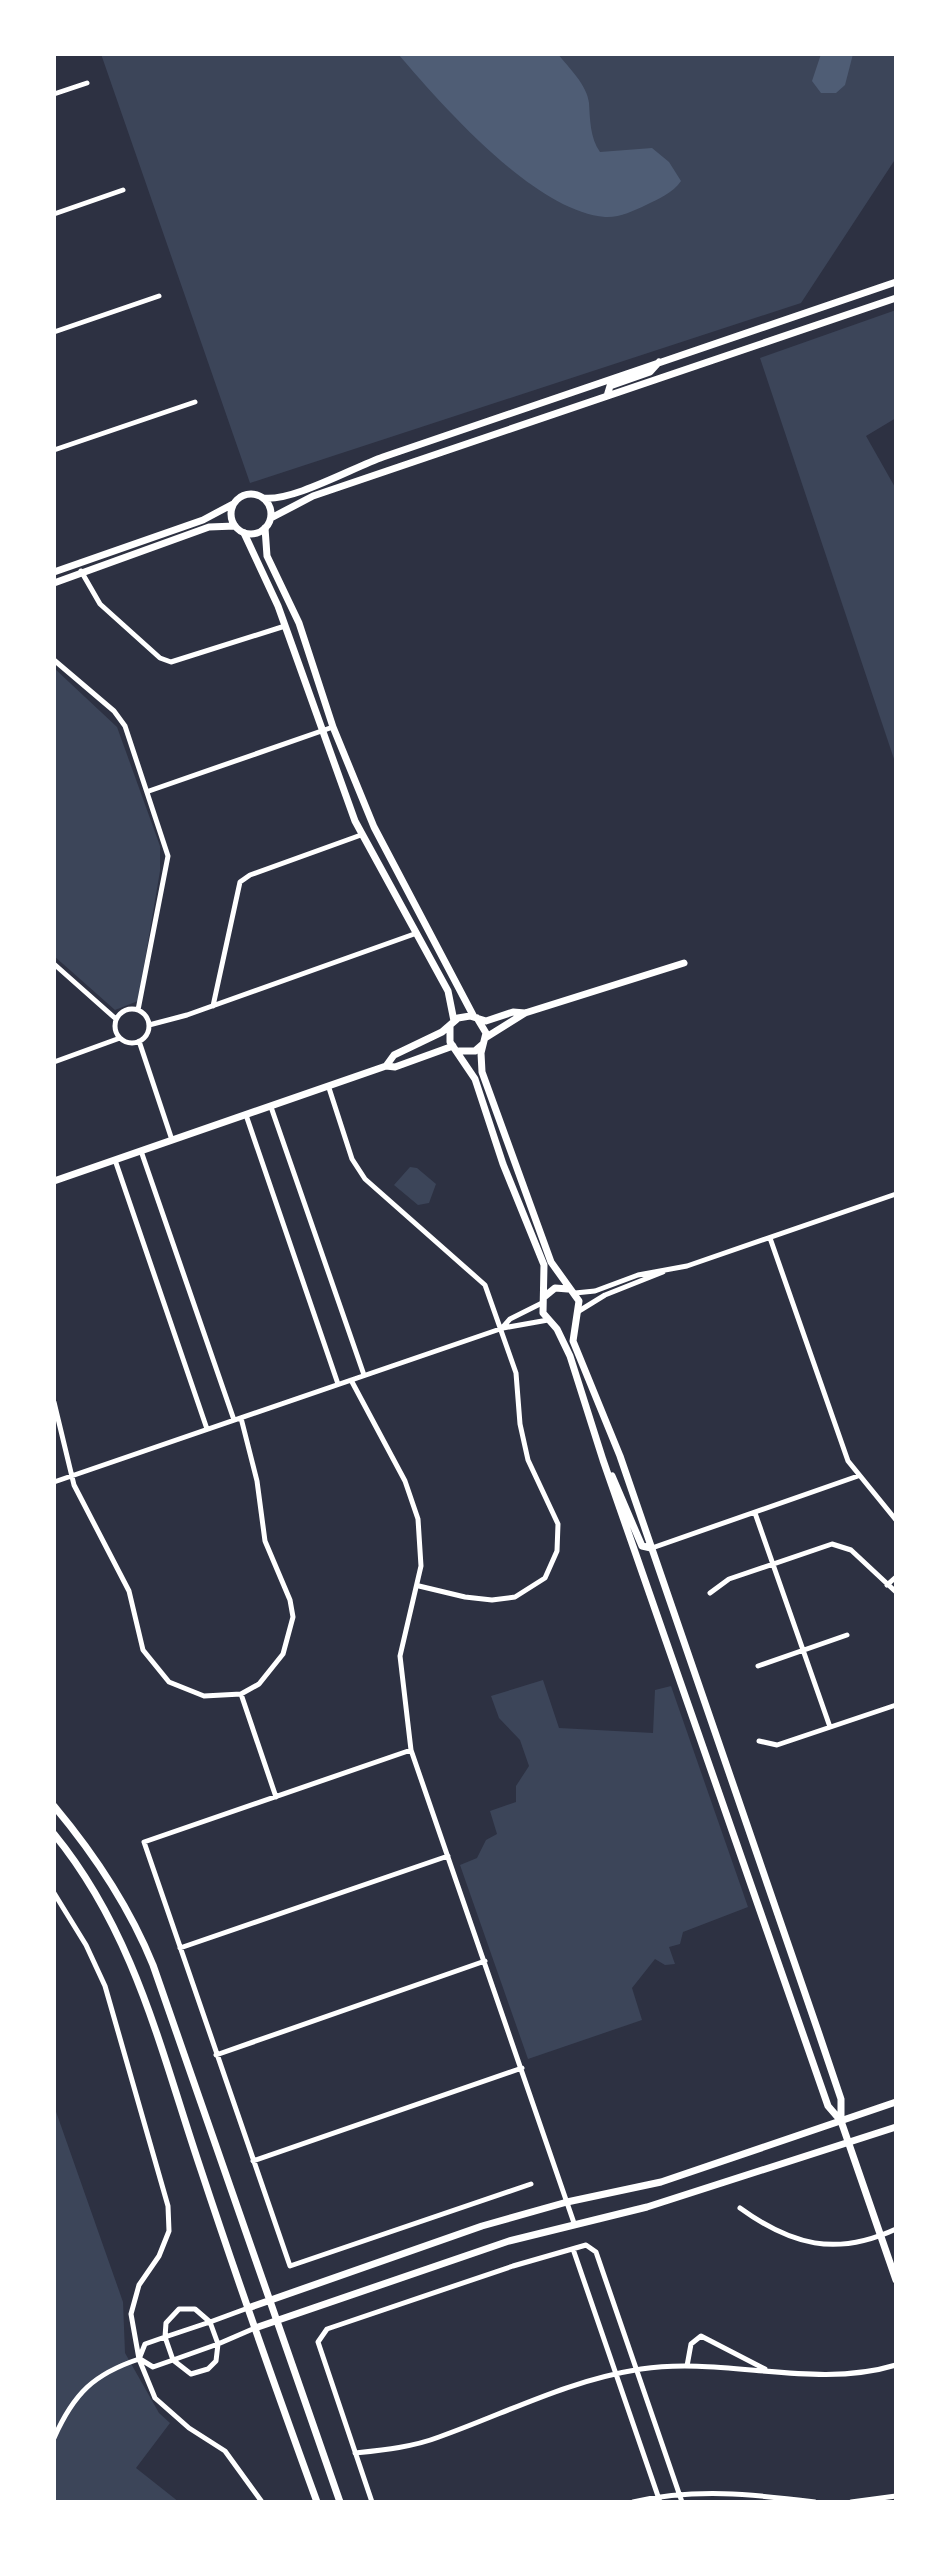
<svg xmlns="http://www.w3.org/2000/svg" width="950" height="2556" viewBox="0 0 950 2556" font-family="Poppins,sans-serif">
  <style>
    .green { fill: #3c4559 }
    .water { fill: #4f5d75 }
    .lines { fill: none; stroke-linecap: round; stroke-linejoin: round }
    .minor { stroke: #fff; stroke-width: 5 }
    .tertiary { stroke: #fff; stroke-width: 7 }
    .secondary { stroke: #fff; stroke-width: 7 }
  </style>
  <rect width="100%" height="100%" fill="#2d3142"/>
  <path class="green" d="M101,54h795v104l-95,145 -551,180z
    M896,310v108l-30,18 30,53v276l-136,-407z
    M54,668l63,59 43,119v25l-22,130 -23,9 -61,-54z
    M410,1167l7,1 19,16 -7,19 -11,2 -24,-20z
    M543,1680l16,48 94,5 2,-43 16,-4 77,221 -65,25 -3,12 -11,3 6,17 -10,1 -10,-6 -23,29 10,32 -114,39 -68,-194 17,-7 9,-18 11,-6 -7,-23 26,-9v-16l13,-20 -9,-26 -21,-22 -8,-22z
    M54,2106l69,196 2,51 34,60 11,10 -34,45 43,34h-125z"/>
  <path class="water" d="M398,54h160c11,14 29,31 31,49 1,16 1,35 11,49l52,-4 17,14 12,19c-8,12 -23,18 -35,24 -13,6 -27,13 -41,12 -71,-6 -162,-111 -207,-163z
    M821,54h32l-8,31 -9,8h-15l-9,-12z"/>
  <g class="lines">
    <path class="minor" d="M54,94l33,-11
      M54,214l69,-24
      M54,332l105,-36
      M54,450l141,-48
      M81,571l19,33 60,54 11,4 114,-36
      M54,660l60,51 11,15 43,130 -30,154
      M149,791l184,-64
      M54,964l62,55
      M213,1006l27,-124 10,-7 111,-40
      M115 1026a17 17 0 1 1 34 0a17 17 0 1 1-34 0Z
      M149,1025l38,-10 230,-82
      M139,1041l33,99
      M54,1062l66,-24
      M329,1088l23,71 13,20 120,106 31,88 4,51 8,36 30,64 -1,27 -12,27 -30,19 -23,3 -27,-3 -46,-11
      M271,1107l93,268
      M246,1115l92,269
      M141,1151l93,269
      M115,1160l92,269
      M770,1238l78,223 48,59
      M575,1293l20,-2 43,-16 49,-9 209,-72
      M579,1311l26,-16 58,-23
      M503,1327l7,-8 32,-16
      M351,1380l54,101 13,38 3,47 -21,90 11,94 163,473
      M54,1402l20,83 55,106 14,59 26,32 35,14 37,-2 18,-10 24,-30 10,-37 -3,-17 -25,-59 -8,-60 -16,-63
      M54,1482l449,-154 45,-8
      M755,1513l75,214
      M652,1548l206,-72
      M887,1585l9,-8
      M710,1593l19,-14 103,-35 19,6 45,42
      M758,1666l89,-31
      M241,1694l35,103
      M759,1741l18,4 119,-40
      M411,1750l-267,92 146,424 241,-82
      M54,1893l32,52 19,41 63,220 1,25 -10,25 -20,29 -8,29 8,45 16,39 34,30 36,23 37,51
      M180,1948l268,-92
      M216,2055l269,-94
      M253,2161l269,-93
      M740,2208c51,37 96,49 156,21
      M573,2249l87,253
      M210,2322l8,22 -45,16 -8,-23z
      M140,2359l13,8 20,-7 18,14 17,-5 8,-8 2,-17 37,-16
      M687,2366l4,-22 10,-8 64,33
      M54,2438c20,-45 40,-64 85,-79l6,-15 20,-7 1,-14 13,-14h16l15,13 38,-14
      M355,2453c28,-3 58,-6 84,-16 70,-25 127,-56 202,-68 83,-13 173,21 255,-4
      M372,2502l-54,-160 9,-13 186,-63 73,-21 10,7 86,250
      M633,2502c62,-14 119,-8 182,0
      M851,2502l45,-6"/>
    <path class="tertiary" d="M265,528l2,28 32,67 34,104 41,100 100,190
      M244,533l34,73 77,215 93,170 6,30
      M477,1018l9,15 -5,20 1,19 69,190 28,39 -6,40 47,115 199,578 22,65v22l55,159
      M450,1026v16l25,37 28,85 41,101 -1,48 14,16 13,27 33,104 225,646 13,15
      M485,1038l40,-25
      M459,1051h16l8,-7
      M386,1066l8,-11 48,-23 16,-14 12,-2 16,5 27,-9 12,1 159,-50
      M54,1181l332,-115 9,1 58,-21
      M544,1297l11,-9 13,1
      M612,1476l30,70 9,2"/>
    <path class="secondary" d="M607,396l3,-10 40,-14 9,-10
      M231 514a20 20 0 1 1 40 0a20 20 0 1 1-40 0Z
      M263,498c29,4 89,-30 120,-41 171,-59 342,-116 513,-175
      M271,518l42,-22 583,-198
      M54,572l149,-52 30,-16
      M54,583l155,-56 26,-1
      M54,1806c41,49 75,100 99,159l187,537
      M54,1834c81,99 107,218 147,336 37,112 76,222 116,332
      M248,2308l234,-82 85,-24 94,-20 235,-80
      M255,2328l254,-87 138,-34 249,-80"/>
  </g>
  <rect width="950" height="2556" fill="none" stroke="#ffffff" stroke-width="112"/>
</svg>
